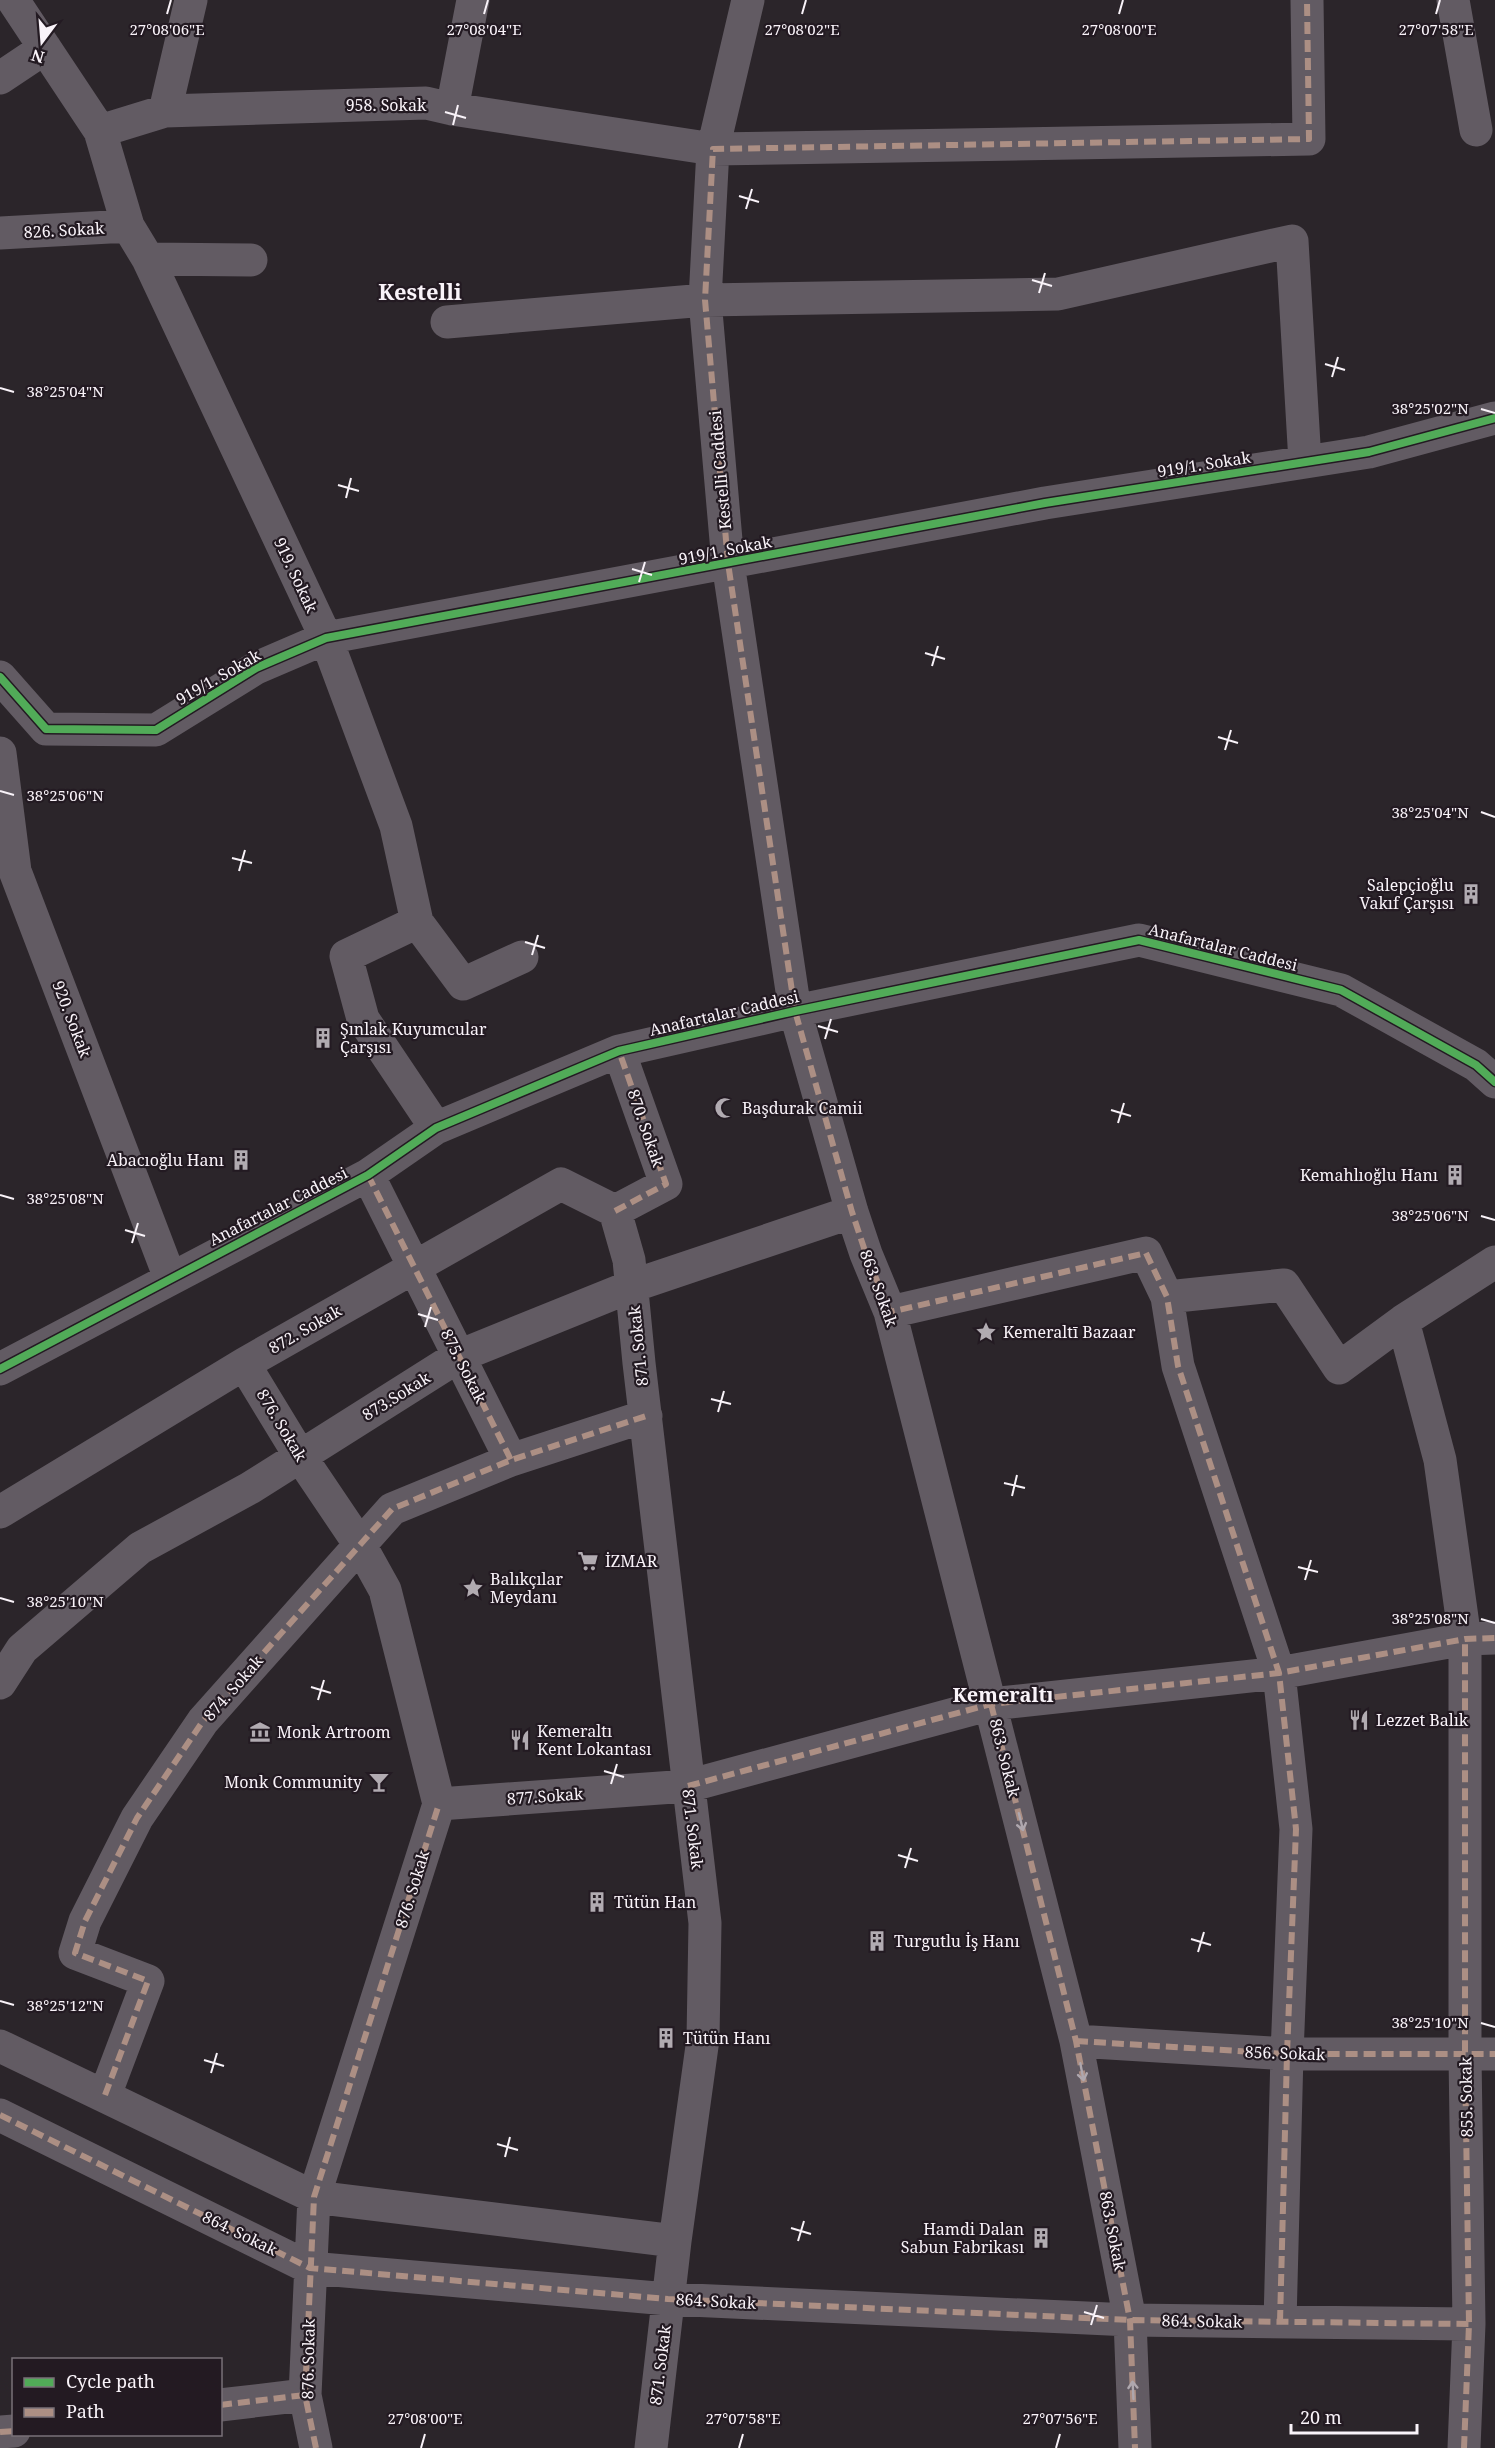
<svg xmlns="http://www.w3.org/2000/svg" width="1495" height="2448" viewBox="0 0 1495 2448" font-family="'Noto Serif',serif">
  <style>
    .lines { fill: none; stroke-linecap: round; stroke-linejoin: round }
    .minor { stroke: #625b63; stroke-width: 33 }
    .quiet { stroke: #ac8f84; stroke-width: 6; stroke-dasharray: 12 6; stroke-linecap: butt }
    .cycleway-casing { stroke: #231a22; stroke-width: 11 }
    .cycleway { stroke: #51ab58; stroke-width: 8 }
    .oneway { stroke: #aea7ae }
    .ticks { fill: none; stroke: #f9f3f9; stroke-width: 2 }
    .labels { text-anchor: middle; dominant-baseline: central; stroke-width: 4.5; stroke-linejoin: round; paint-order: stroke }
    .street-label { font-size: 16px; fill: #f9f3f9; stroke: #231a22 }
    .poi-label { font-size: 16px; fill: #f9f3f9; stroke: #231a22; text-anchor: start }
    .quarter-label { font-size: 20px; font-weight: bold; fill: #f9f3f9; stroke: #231a22 }
    .district-label { font-size: 22px; font-weight: bold; fill: #f9f3f9; stroke: #231a22 }
    .ticks-label { font-size: 15px; text-anchor: middle; fill: #f9f3f9; stroke: #231a22; stroke-width: 4.5; stroke-linejoin: round; paint-order: stroke }
  </style>
  <rect width="100%" height="100%" fill="#2b252a"/>
  <g class="lines">
    <path class="minor" d="M13,0l87,131 28,95 20,33 178,379 70,188 21,96 -71,34 17,63 73,109
      M748,0l-35,149 -8,151 23,263 67,448 57,201 14,42 24,58 186,729 54,279 5,128
      M1453,0l23,130
      M0,78l45,-30
      M452,109l21,-109
      M165,111l261,-8 26,6 261,40 596,-10 -2,-139
      M100,131l65,-20 26,-111
      M0,233l128,-7
      M148,259l103,1
      M447,322l258,-22 353,-6 234,-53 13,221
      M0,677l46,52 110,1 100,-62 70,-30 719,-135 324,-51 126,-34
      M0,753l15,118 155,407
      M417,922l46,62 59,-27
      M368,1175l143,285
      M615,1211l14,49 10,103 66,560 -2,116 -28,202 -24,207
      M615,1211l51,-27 -47,-133
      M1167,1297l117,-12 55,83 64,-47 92,-59
      M890,1312l256,-59 21,44 11,69 101,307 17,156 -9,225 -7,268
      M1403,1321l37,139 25,179v417l4,268 -5,124
      M244,1364l56,92 60,89 25,45 54,214 -125,393 -9,198 11,53
      M0,1369l368,-194 68,-47 183,-77 176,-40 344,-71 202,50 135,75 19,17
      M0,1512l244,-148 317,-180 54,27
      M0,1683l22,-34 118,-101 110,-60 209,-132 173,-70 220,-74
      M439,1804l249,-18 303,-82 288,-31 186,-34 30,-1
      M1076,2041l211,13h208
      M0,2046l314,151 361,44
      M105,2095l43,-114 -73,-28 10,-32 52,-103 66,-97 189,-212 119,-49 135,-44
      M0,2115l310,153 358,31 462,21 339,4
      M220,2405l85,-10
      M0,2432l14,-1"/>
    <path class="quiet" d="M368,1175l143,285
      M615,1211l51,-27 -47,-133
      M991,1704l85,337 54,279 5,128
      M688,1786l303,-82 288,-31 186,-34 30,-1
      M1076,2041l211,13h208
      M105,2095l43,-114 -73,-28 10,-32 52,-103 66,-97 189,-212 119,-49 135,-44
      M0,2115l310,153 358,31 462,21 339,4
      M1280,2322l7,-268 9,-225 -17,-156 -101,-307 -11,-69 -21,-44 -256,59 -24,-58 -14,-42 -57,-201 -67,-448 -23,-263 8,-151 596,-10 -2,-139
      M220,2405l85,-10
      M0,2432l14,-1
      M316,2448l-11,-53 9,-198 125,-393
      M1464,2448l5,-124 -4,-268v-417"/>
    <g class="cycleway-casing">
      <path id="cycleway" d="M0,677l46,52 110,1 100,-62 70,-30 719,-135 324,-51 126,-34
        M0,1369l368,-194 68,-47 183,-77 176,-40 344,-71 202,50 135,75 19,17"/>
    </g>
    <use href="#cycleway" class="cycleway"/>
  </g>
  <defs><path id="oneway-shaft" d="M-6 0H5M1.5-3L5.5 0L1.5 3" fill="none" stroke-width="1.6" stroke-linecap="round" stroke-linejoin="round" transform="scale(1.5)"/></defs>
  <g class="oneway">
    <use href="#oneway-shaft" transform="translate(1021 1822) rotate(76)"/>
    <use href="#oneway-shaft" transform="translate(1082 2072) rotate(79)"/>
    <use href="#oneway-shaft" transform="translate(1133 2390) rotate(-93)"/>
  </g>
  <path class="ticks" d="M167,14l4,-14M484,14l4,-14M802,14l4,-14M1119,14l4,-14M1436,14l4,-14M445,112l21,6M453,125l5,-20M739,196l20,6M746,209l6,-20M1032,280l20,6M1039,293l6,-20M1325,364l20,6M1332,377l6,-20M0,388l14,4M1481,409l14,4M338,485l21,6M346,498l5,-20M632,569l20,6M639,582l6,-20M925,653l20,6M932,666l6,-20M1218,737l20,6M1225,750l6,-20M0,791l14,4M1481,812l14,5M232,858l20,5M239,871l6,-21M525,942l20,6M532,955l6,-20M818,1026l20,6M825,1039l6,-20M1111,1110l20,6M1118,1123l6,-20M0,1195l14,4M1481,1216l14,4M125,1230l20,6M132,1243l6,-20M418,1314l20,6M425,1327l6,-20M711,1399l20,5M718,1412l6,-21M1004,1483l21,5M1012,1496l5,-21M1298,1567l20,5M1305,1580l6,-20M0,1598l14,4M1481,1619l14,4M311,1687l20,6M318,1700l6,-20M604,1771l20,6M611,1784l6,-20M898,1855l20,6M905,1868l6,-20M1191,1939l20,6M1198,1952l6,-20M0,2001l14,4M1481,2023l14,4M204,2060l20,6M211,2073l6,-20M497,2144l21,6M505,2157l5,-20M791,2228l20,6M798,2241l6,-20M1084,2312l20,6M1091,2325l6,-20M421,2448l4,-14M739,2448l4,-14M1056,2448l4,-14"/>
  <defs>
    <g id="building-bare" transform="scale(1.62)"><path d="M-4-6H4V6H1V3H-1V6H-4ZM-2.5-4.3h1.7v1.8h-1.7ZM.8-4.3h1.7v1.8H.8ZM-2.5-1h1.7V.8h-1.7ZM.8-1h1.7V.8H.8Z" fill="#b1abb1" stroke="#231a22" stroke-width="2.5" paint-order="stroke"/></g>
    <g id="mosque-bare" transform="scale(1.62)"><path d="M3.5-4.9A6 6 0 1 0 3.5 4.9A5 5 0 1 1 3.5-4.9Z" fill="#b1abb1" stroke="#231a22" stroke-width="2.5" paint-order="stroke"/></g>
    <g id="sight-bare" transform="scale(1.62)"><path d="M0-6L1.8-2.2L6-1.7L2.9 1.2L3.7 5.4L0 3.3L-3.7 5.4L-2.9 1.2L-6-1.7L-1.8-2.2Z" fill="#b1abb1" stroke="#231a22" stroke-width="2.5" paint-order="stroke"/></g>
    <g id="supermarket-bare" transform="scale(1.62)"><path d="M-6-5.5h2.5l.6 2H6L4.5 2H-2.5L-4.4-4H-6ZM-1.5 3.2a1.3 1.3 0 1 0 .1 0ZM3 3.2a1.3 1.3 0 1 0 .1 0Z" fill="#b1abb1" stroke="#231a22" stroke-width="2.5" paint-order="stroke"/></g>
    <g id="restaurant-bare" transform="scale(1.62)"><path d="M-5-6h1v4h1v-4h1v4h1v-4h1v5L-1.5 .5V6h-2V.5L-5-1ZM5-6V6H3V1.5H1.5Q1.5-4 5-6Z" fill="#b1abb1" stroke="#231a22" stroke-width="2.5" paint-order="stroke"/></g>
    <g id="museum-bare" transform="scale(1.62)"><path d="M0-6L6-3V-2H-6V-3ZM-5-1h2V3h-2ZM-1-1h2V3h-2ZM3-1h2V3H3ZM-6 4H6V6H-6Z" fill="#b1abb1" stroke="#231a22" stroke-width="2.5" paint-order="stroke"/></g>
    <g id="bar-bare" transform="scale(1.62)"><path d="M-6-5H6L.8 .8V4.5H3.5V6h-7V4.5H-.8V.8Z" fill="#b1abb1" stroke="#231a22" stroke-width="2.5" paint-order="stroke"/></g>
  </defs>
  <g fill-rule="evenodd">
    <use href="#building-bare" x="1471" y="894"/>
    <use href="#building-bare" x="323" y="1038"/>
    <use href="#mosque-bare" x="725" y="1108"/>
    <use href="#building-bare" x="241" y="1160"/>
    <use href="#building-bare" x="1455" y="1175"/>
    <use href="#sight-bare" x="986" y="1332"/>
    <use href="#supermarket-bare" x="588" y="1561"/>
    <use href="#sight-bare" x="473" y="1588"/>
    <use href="#restaurant-bare" x="1359" y="1720"/>
    <use href="#museum-bare" x="260" y="1732"/>
    <use href="#restaurant-bare" x="520" y="1740"/>
    <use href="#bar-bare" x="379" y="1782"/>
    <use href="#building-bare" x="597" y="1902"/>
    <use href="#building-bare" x="877" y="1941"/>
    <use href="#building-bare" x="666" y="2038"/>
    <use href="#building-bare" x="1041" y="2238"/>
  </g>
  <g class="labels">
    <g class="street-label">
      <text x="386" y="105">958. Sokak</text>
      <text transform="translate(64 230) rotate(-3)">826. Sokak</text>
      <text transform="translate(1204 464) rotate(-9)">919/1. Sokak</text>
      <text transform="translate(720 470) rotate(-95)">Kestelli Caddesi</text>
      <text transform="translate(725 550) rotate(-11)">919/1. Sokak</text>
      <text transform="translate(296 575) rotate(65)">919. Sokak</text>
      <text transform="translate(218 677) rotate(-30)">919/1. Sokak</text>
      <text transform="translate(1223 947) rotate(14)">Anafartalar Caddesi</text>
      <text transform="translate(724 1013) rotate(-13)">Anafartalar Caddesi</text>
      <text transform="translate(72 1019) rotate(69)">920. Sokak</text>
      <text transform="translate(646 1128) rotate(71)">870. Sokak</text>
      <text transform="translate(278 1206) rotate(-27)">Anafartalar Caddesi</text>
      <text transform="translate(879 1288) rotate(70)">863. Sokak</text>
      <text transform="translate(305 1329) rotate(-30)">872. Sokak</text>
      <text transform="translate(638 1346) rotate(-96)">871. Sokak</text>
      <text transform="translate(464 1366) rotate(63)">875. Sokak</text>
      <text transform="translate(396 1396) rotate(-32)">873.Sokak</text>
      <text transform="translate(282 1425) rotate(59)">876. Sokak</text>
      <text transform="translate(233 1688) rotate(-49)">874. Sokak</text>
      <text transform="translate(1005 1758) rotate(76)">863. Sokak</text>
      <text transform="translate(545 1796) rotate(-4)">877.Sokak</text>
      <text transform="translate(693 1829) rotate(83)">871. Sokak</text>
      <text transform="translate(412 1889) rotate(-73)">876. Sokak</text>
      <text transform="translate(1285 2053) rotate(2)">856. Sokak</text>
      <text transform="translate(1466 2097) rotate(-91)">855. Sokak</text>
      <text transform="translate(1113 2231) rotate(79)">863. Sokak</text>
      <text transform="translate(240 2233) rotate(26)">864. Sokak</text>
      <text transform="translate(716 2301) rotate(3)">864. Sokak</text>
      <text transform="translate(1202 2321) rotate(1)">864. Sokak</text>
      <text transform="translate(308 2359) rotate(-89)">876. Sokak</text>
      <text transform="translate(660 2365) rotate(-83)">871. Sokak</text>
    </g>
    <g class="poi-label">
      <text x="1454" y="885" text-anchor="end">Salepçioğlu<tspan x="1454" dy="18">Vakıf Çarşısı</tspan></text>
      <text x="340" y="1029">Şınlak Kuyumcular<tspan x="340" dy="18">Çarşısı</tspan></text>
      <text x="742" y="1108">Başdurak Camii</text>
      <text x="224" y="1160" text-anchor="end">Abacıoğlu Hanı</text>
      <text x="1438" y="1175" text-anchor="end">Kemahlıoğlu Hanı</text>
      <text x="1003" y="1332">Kemeraltī Bazaar</text>
      <text x="605" y="1561">İZMAR</text>
      <text x="490" y="1579">Balıkçılar<tspan x="490" dy="18">Meydanı</tspan></text>
      <text x="1376" y="1720">Lezzet Balık</text>
      <text x="537" y="1731">Kemeraltı<tspan x="537" dy="18">Kent Lokantası</tspan></text>
      <text x="277" y="1732">Monk Artroom</text>
      <text x="362" y="1782" text-anchor="end">Monk Community</text>
      <text x="614" y="1902">Tütün Han</text>
      <text x="894" y="1941">Turgutlu İş Hanı</text>
      <text x="683" y="2038">Tütün Hanı</text>
      <text x="1024" y="2229" text-anchor="end">Hamdi Dalan<tspan x="1024" dy="18">Sabun Fabrikası</tspan></text>
    </g>
    <g class="quarter-label">
      <text x="1003" y="1694">Kemeraltı</text>
    </g>
    <g class="district-label">
      <text x="420" y="291">Kestelli</text>
    </g>
  </g>
  <g class="ticks-label">
    <text x="167" y="35">27°08'06"E</text>
    <text x="484" y="35">27°08'04"E</text>
    <text x="802" y="35">27°08'02"E</text>
    <text x="1119" y="35">27°08'00"E</text>
    <text x="1436" y="35">27°07'58"E</text>
    <text x="65" y="397">38°25'04"N</text>
    <text x="1430" y="414">38°25'02"N</text>
    <text x="65" y="801">38°25'06"N</text>
    <text x="1430" y="818">38°25'04"N</text>
    <text x="65" y="1204">38°25'08"N</text>
    <text x="1430" y="1221">38°25'06"N</text>
    <text x="65" y="1607">38°25'10"N</text>
    <text x="1430" y="1624">38°25'08"N</text>
    <text x="65" y="2011">38°25'12"N</text>
    <text x="1430" y="2028">38°25'10"N</text>
    <text x="425" y="2424">27°08'00"E</text>
    <text x="743" y="2424">27°07'58"E</text>
    <text x="1060" y="2424">27°07'56"E</text>
  </g>
  <rect x="12" y="2358" width="210" height="78" fill="#231a22" stroke="#797178" stroke-width="1.5"/>
  <rect x="24" y="2378" width="30" height="9" fill="#51ab58" stroke="#797178" stroke-width="1.5"/>
  <text x="66" y="2388" font-size="18" fill="#f9f3f9">Cycle path</text>
  <rect x="24" y="2408" width="30" height="9" fill="#ac8f84" stroke="#797178" stroke-width="1.5"/>
  <text x="66" y="2418" font-size="18" fill="#f9f3f9">Path</text>
  <g transform="translate(42 42) rotate(196)" stroke="#231a22" stroke-width="4.5" paint-order="stroke">
  <path d="M0-4.5L10 22L0 15L-10 22Z" fill="#f9f3f9"/>
  <text y="-9" font-size="16" font-weight="bold" text-anchor="middle" fill="#f9f3f9">N</text>
  </g>
  <path d="M1291 2424v9h126v-9" fill="none" stroke="#f9f3f9" stroke-width="3"/>
  <text x="1300" y="2424" font-size="18" fill="#f9f3f9" stroke="#231a22" stroke-width="4.5" paint-order="stroke">20 m</text>
</svg>
